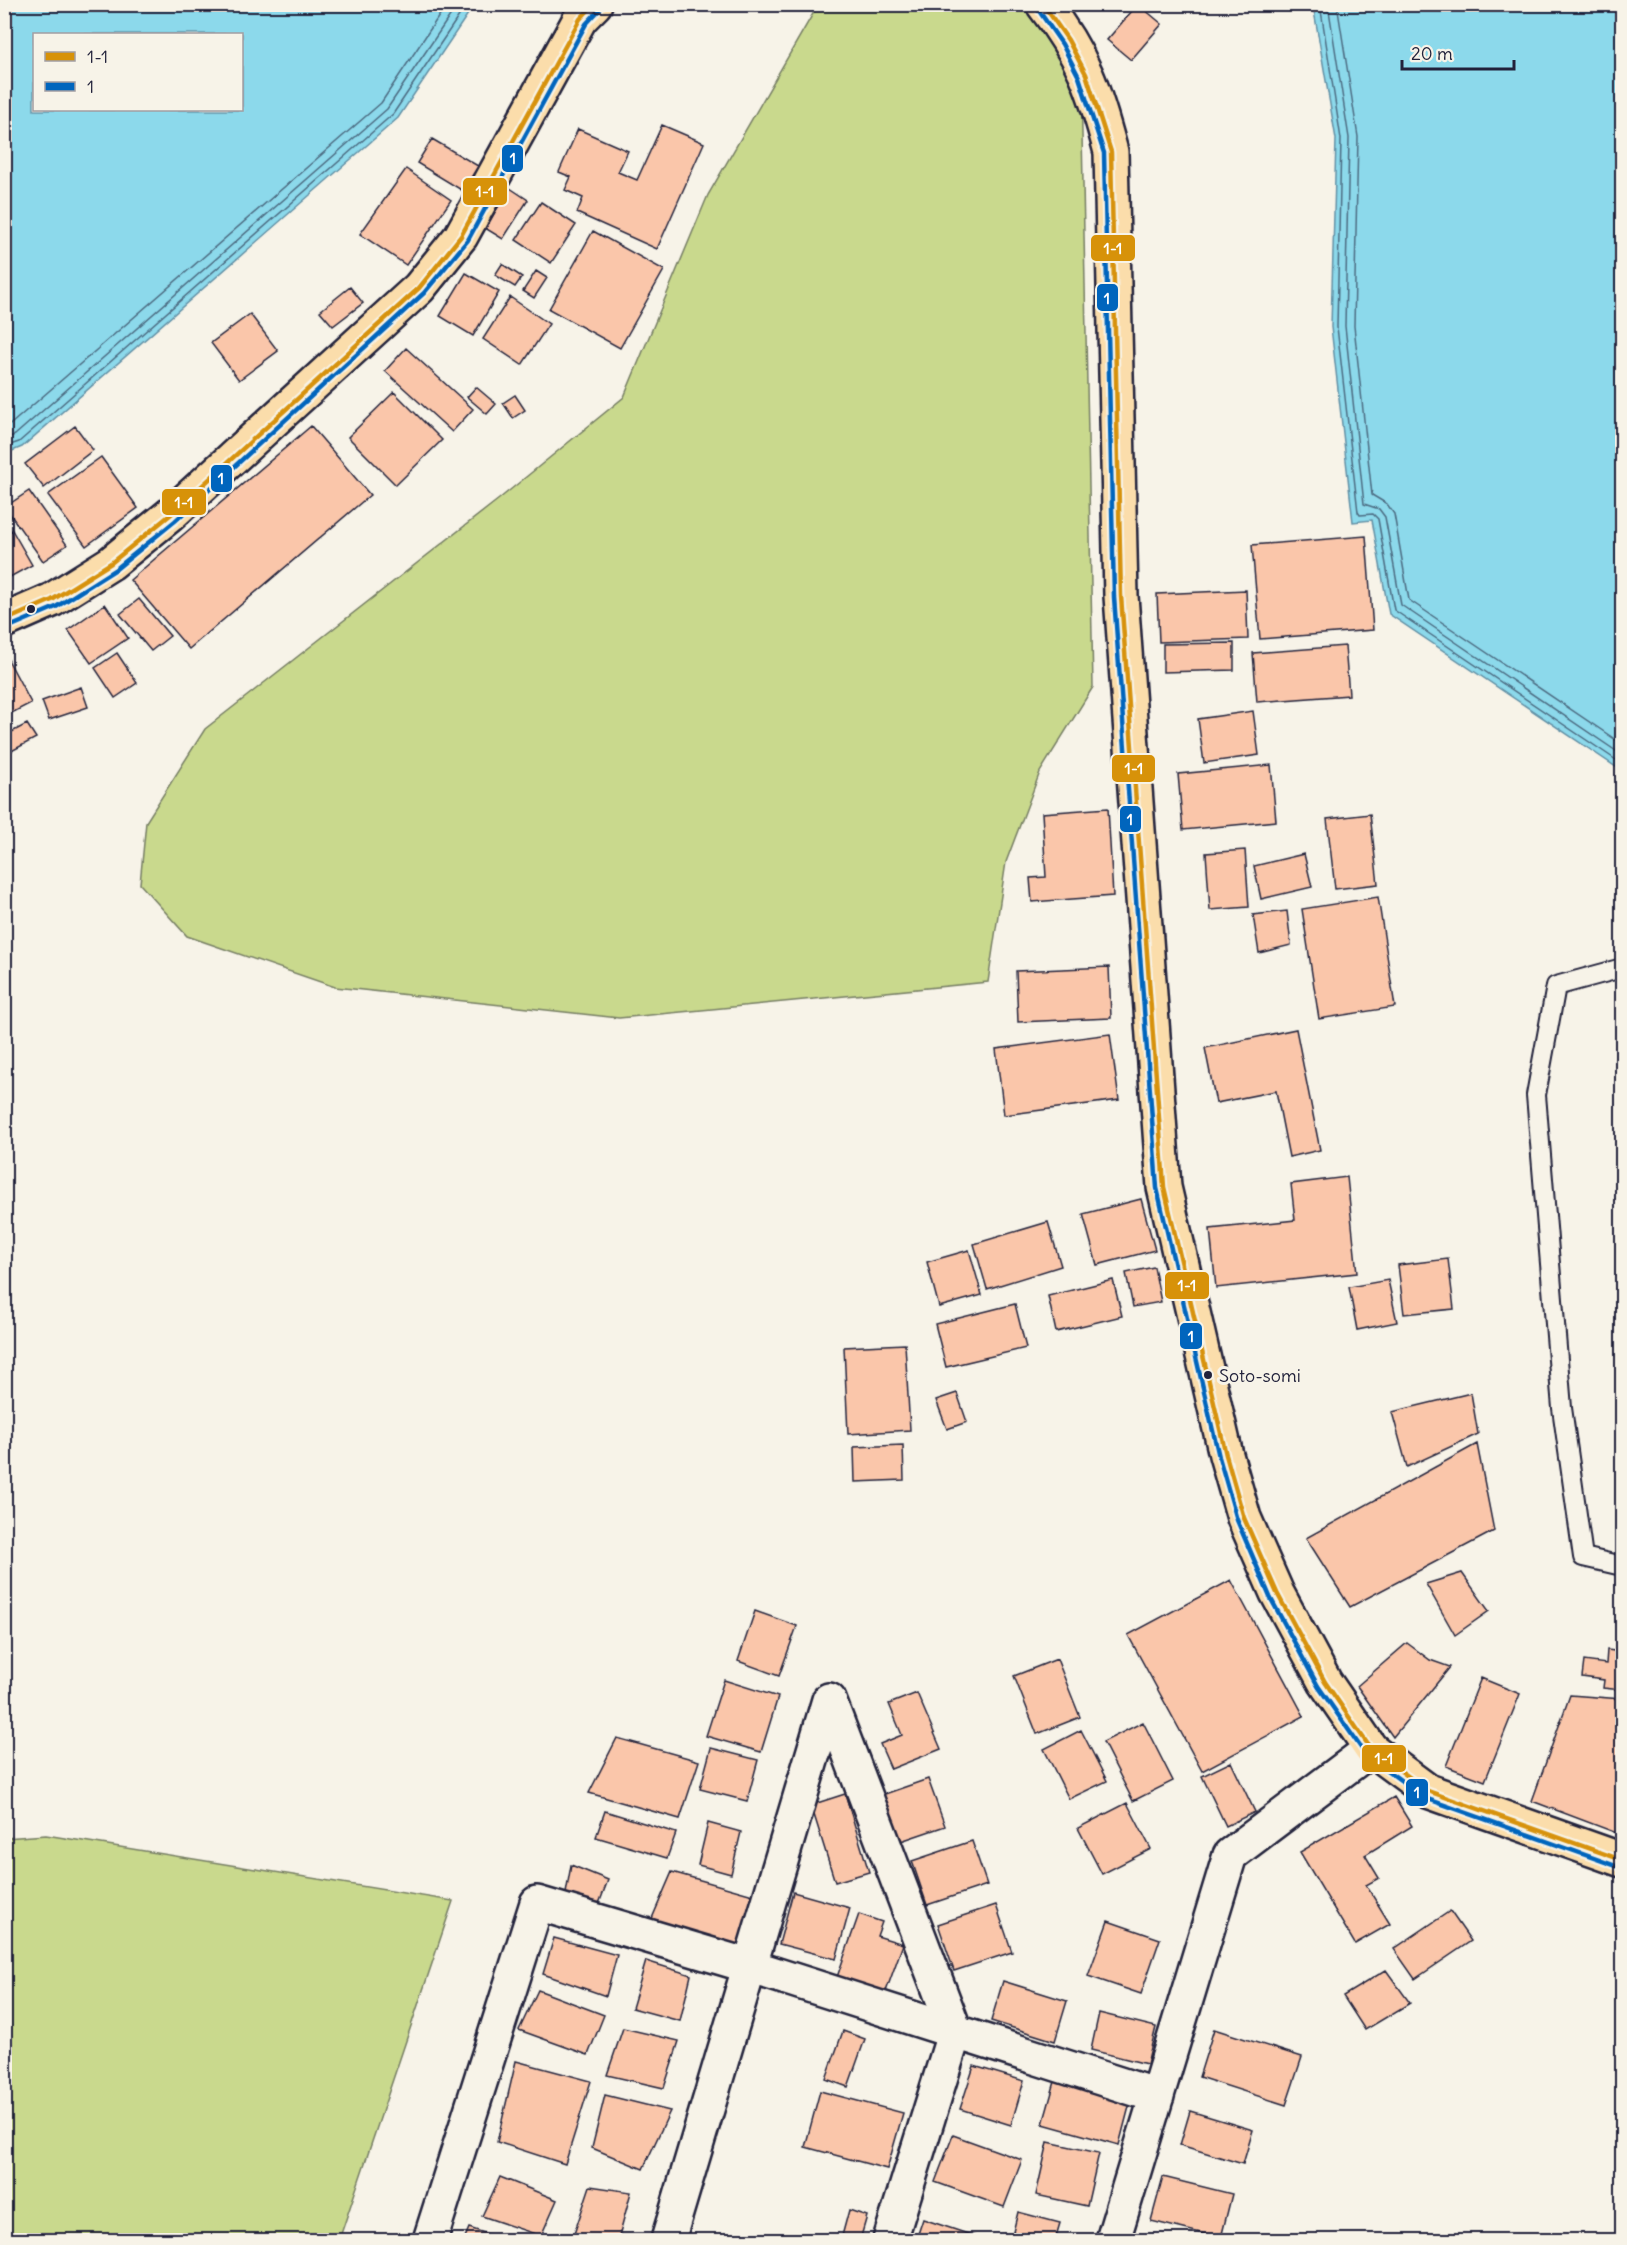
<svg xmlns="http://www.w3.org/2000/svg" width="1627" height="2245" viewBox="0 0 1627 2245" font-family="Delius,sans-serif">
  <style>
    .green { fill: #c9d98d; stroke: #767e64; stroke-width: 1.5 }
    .water { fill: #8cd9eb; stroke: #6290a5; stroke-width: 1.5; fill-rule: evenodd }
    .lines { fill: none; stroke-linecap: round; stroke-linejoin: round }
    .shore { stroke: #4c6b81; stroke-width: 1.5 }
    .building { fill: #fac6aa; stroke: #22223b; stroke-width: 1.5 }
    .lane-casing { stroke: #22223b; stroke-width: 22 }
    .street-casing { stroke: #22223b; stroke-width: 38 }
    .highway-casing { stroke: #22223b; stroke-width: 38 }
    .lane { stroke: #f7f3e8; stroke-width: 18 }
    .street { stroke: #f7f3e8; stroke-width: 33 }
    .highway { stroke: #fbddab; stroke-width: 33 }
    .bus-1-casing { stroke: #f7f3e8; stroke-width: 9 }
    .bus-2-casing { stroke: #f7f3e8; stroke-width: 9 }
    .bus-1 { stroke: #d79209; stroke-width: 4.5 }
    .bus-2 { stroke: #0065bd; stroke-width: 4.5 }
    .bus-dot { fill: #22223b; stroke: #f7f3e8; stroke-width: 2 }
    .labels { text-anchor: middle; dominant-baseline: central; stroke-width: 6; stroke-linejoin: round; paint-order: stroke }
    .bus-label { font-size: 18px; fill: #22223b; stroke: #f7f3e8; text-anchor: start }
    .line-badge { stroke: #f7f3e8; stroke-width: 2 }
    .badge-label { font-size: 16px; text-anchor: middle; font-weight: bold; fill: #fff }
  </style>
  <rect width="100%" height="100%" fill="#f7f3e8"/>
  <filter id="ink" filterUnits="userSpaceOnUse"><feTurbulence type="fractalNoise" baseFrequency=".0167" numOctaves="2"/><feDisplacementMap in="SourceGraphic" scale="12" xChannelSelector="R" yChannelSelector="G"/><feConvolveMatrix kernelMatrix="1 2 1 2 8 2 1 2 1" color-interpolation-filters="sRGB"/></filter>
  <g filter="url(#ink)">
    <path class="green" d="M818,5h245l17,28 13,654 -53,85 -34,90 -18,120 -369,36 -284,-31 -148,-51 -47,-52 6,-62 59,-93 294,-230 125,-102 84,-202z
      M46,1835l407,66 -114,339h-334v-402z"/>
    <path class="water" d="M5,4h469v1l-76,113 -376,329 -17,7zM34,34h208v76h-208z
      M1313,5h309v766l-233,-157 -17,-94 -19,2 -22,-195 5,-188z"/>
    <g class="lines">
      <path class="shore" d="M1320,4l21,135 -4,188 21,185 2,3 13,-1 5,5 16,91 228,154
        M1328,4l21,134 -4,188 19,178 15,5 6,8 16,88 221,150
        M1337,4l21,133 -4,189 18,169 15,9 7,10 15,86 213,144
        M4,430l377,-327 66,-99
        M4,439l11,-4 372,-326 71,-105
        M4,447l15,-5 374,-328 74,-110"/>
    </g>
    <path class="building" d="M1138,4l24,20 -31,36 -24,-20z
      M662,125l42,18 -47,106 -80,-36 6,-15 -18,-8 6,-13 -12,-5 19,-43 50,22 -10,21 19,8z
      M432,139l46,27 -15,25 -46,-28z
      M406,169l45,31 -45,65 -46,-31z
      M510,188l18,12 -25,39 -18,-11z
      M541,202l35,23 -25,38 -35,-23z
      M593,231l71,39 -44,78 -71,-39z
      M502,264l20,13 -7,10 -20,-12z
      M536,271l11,7 -13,20 -11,-7z
      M466,273l33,19 -26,44 -33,-20z
      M350,287l13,16 -30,23 -13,-15z
      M510,297l39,27 -27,41 -39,-26z
      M250,314l28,37 -39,29 -28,-37z
      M406,348l67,61 -21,23 -67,-61z
      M476,387l20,17 -9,10 -20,-17z
      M394,392l48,48 -46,45 -48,-48z
      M515,395l10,15 -12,8 -10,-15z
      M75,426l18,24 -49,38 -19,-24z
      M311,426l59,69 -181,154 -59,-69z
      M101,457l37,51 -52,38 -38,-51z
      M29,491l38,54 -24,16 -38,-54z
      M12,530l20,35 -22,12 -6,-9v-33z
      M1366,536l7,94 -113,9 -8,-94z
      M1246,590l2,49 -89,3 -2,-48z
      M139,599l31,37 -19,15 -31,-37z
      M105,604l23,34 -37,25 -23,-33z
      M1234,643v27l-71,2v-28z
      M1345,646l4,49 -92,7 -4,-49z
      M4,652l27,51 -27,14z
      M117,653l20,30 -22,15 -20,-30z
      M81,687l7,20 -39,13 -7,-19z
      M1253,711l6,44 -55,8 -6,-44z
      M27,724l9,14 -32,17v-19z
      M1271,765l5,56 -93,9 -5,-56z
      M1108,808l5,88 -81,6 -2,-24 16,-1 -4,-64z
      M1370,814l8,70 -43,5 -8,-70z
      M1245,850l4,57 -39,3 -4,-57z
      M1304,854l8,33 -51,12 -7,-33z
      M1378,897l17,110 -76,12 -17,-110z
      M1287,911l4,34 -32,8 -6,-38z
      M1109,967l2,51 -93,4 -2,-51z
      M1296,1029l24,121 -31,7 -13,-66 -60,12 -11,-55z
      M1110,1034l9,66 -115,15 -8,-66z
      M1347,1177l10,96 -141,15 -6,-59 85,-9 -4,-36z
      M1141,1199l14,51 -58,15 -14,-51z
      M1048,1222l13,44 -74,23 -13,-45z
      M969,1250l13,45 -43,12 -12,-45z
      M1448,1259l6,50 -50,5 -6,-49z
      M1154,1267l7,35 -28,5 -7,-34z
      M1113,1280l9,36 -66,16 -8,-36z
      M1388,1280l9,42 -40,8 -8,-43z
      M1015,1304l11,44 -80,19 -11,-43z
      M905,1344l5,86 -62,4 -4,-87z
      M957,1393l10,29 -20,7 -11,-29z
      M1471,1393l7,41 -71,33 -15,-55z
      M1477,1444l17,87 -144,76 -44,-69z
      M903,1445l1,35 -49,2 -1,-35z
      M1462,1573l27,38 -34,24 -29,-51z
      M1231,1580l73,136 -102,55 -74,-136z
      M755,1611l42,15 -18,50 -41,-15z
      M1407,1643l23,17 20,7 -57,70 -36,-51z
      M1607,1650l15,2v38l-19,-2 1,-8 -22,-3 2,-16 22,3z
      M1057,1659l23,58 -43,17 -23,-58z
      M1481,1678l39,16 -35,87 -39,-15z
      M724,1680l54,17 -17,55 -55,-16z
      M917,1693l24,56 -50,20 -11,-25 22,-9 -13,-31z
      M1570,1695l52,4v136l-90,-34z
      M1143,1722l30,59 -40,20 -30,-59z
      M1081,1730l26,51 -38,18 -25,-50z
      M617,1738l82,23 -19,58 -91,-26z
      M711,1748l47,12 -11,41 -47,-12z
      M1231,1762l24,50 -29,14 -24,-50z
      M928,1779l17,47 -50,17 -16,-47z
      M845,1794l24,78 -34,10 -24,-77z
      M1394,1797l18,29 -47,29 14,23 -13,7 24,39 -35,20 -55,-92z
      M1127,1803l24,46 -49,25 -24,-46z
      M605,1811l71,22 -9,25 -71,-21z
      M708,1823l33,9 -10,42 -33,-9z
      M972,1841l15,44 -60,20 -15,-44z
      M571,1865l37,15 -11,29 -32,-10z
      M672,1872l81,23 -16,53 -87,-25z
      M793,1892l57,16 -14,51 -57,-15z
      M996,1905l16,47 -58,19 -16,-47z
      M1450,1911l21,30 -56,38 -21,-30z
      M859,1914l23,8 -5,14 26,8 -19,53 -48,-17z
      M1108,1921l52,18 -19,55 -53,-18z
      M554,1938l63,17 -11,41 -63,-22z
      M646,1961l45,14 -11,46 -48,-13z
      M1386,1970l24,33 -45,27 -22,-34z
      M1003,1981l64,20 -12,40 -64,-20z
      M538,1990l66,25 -16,40 -69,-25z
      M1099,2013l57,14 -9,37 -56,-14z
      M623,2028l56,13 -15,47 -57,-13z
      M1214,2029l88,28 -16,48 -87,-28z
      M843,2031l22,8 -17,48 -22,-8z
      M516,2061l75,20 -26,83 -68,-22z
      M974,2066l50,15 -13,44 -51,-16z
      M1056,2078l75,21 -12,46 -76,-21z
      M820,2091l83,22 -16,56 -82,-22z
      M605,2095l65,16 -27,58 -51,-21z
      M1190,2111l63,19 -10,34 -63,-19z
      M953,2135l69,25 -18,47 -69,-25z
      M1048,2142l51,11 -12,53 -51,-11z
      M500,2177l57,23 -16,36 -59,-20z
      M1163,2177l69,17 -11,44 -70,-17z
      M590,2186l41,6 -13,48h-46z
      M849,2210l18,6 -7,24 -18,-4z
      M1018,2212l42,11 -5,17h-44z
      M923,2219l63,21h-70z
      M469,2228l37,12h-42z"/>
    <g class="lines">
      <g class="lane-casing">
        <path id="lane" d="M1622,968l-66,18 -20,109 26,313 21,149 39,9"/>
      </g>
      <g class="street-casing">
        <path id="street" d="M829,1700l126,331 -65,209
          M430,2240l107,-337 212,63 408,130
          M668,2240l161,-540
          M1113,2240l117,-385 141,-106"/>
      </g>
      <g class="highway-casing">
        <path id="highway" d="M1043,4c40,51 52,87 68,148l10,444 43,591 62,268 18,63 33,75 48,89 46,67 57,42 194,69
          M4,621l48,-21 59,-37 59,-48 249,-227 42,-52 119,-217 15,-15"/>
      </g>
      <use href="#lane" class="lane"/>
      <use href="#street" class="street"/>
      <use href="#highway" class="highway"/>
      <g class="bus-1-casing">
        <path id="bus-1" d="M1043,4l25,36 18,34 25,78 10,444 43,591 62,268 18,63 33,75 48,89 46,67 57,42 194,69
          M4,621l48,-21 59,-37 59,-48 249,-227 42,-52 119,-217 14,-15"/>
      </g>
      <g class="bus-2-casing">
        <path id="bus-2" d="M1037,8l25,36 17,33 25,76 10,444 43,591 62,269 18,63 33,77 48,89 48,69 59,43 194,69
          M7,628l49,-21 60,-38 59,-48 249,-228 44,-53 118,-216 14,-15"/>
      </g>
      <use href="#bus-1" class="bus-1"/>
      <use href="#bus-2" class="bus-2"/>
    </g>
  </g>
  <g class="bus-dot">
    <circle cx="31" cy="609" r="5"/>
    <circle cx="1208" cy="1375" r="5"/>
  </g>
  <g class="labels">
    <g class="bus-label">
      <text x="1219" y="1375">Soto-somi</text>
    </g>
  </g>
  <g class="line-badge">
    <rect x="501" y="144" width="23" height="29" rx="6" fill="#0065bd"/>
    <rect x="462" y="177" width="46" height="29" rx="6" fill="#d79209"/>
    <rect x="1090" y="234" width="46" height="28" rx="6" fill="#d79209"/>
    <rect x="1096" y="283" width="23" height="29" rx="6" fill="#0065bd"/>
    <rect x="210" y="464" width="23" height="29" rx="6" fill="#0065bd"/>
    <rect x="161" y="488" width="46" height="28" rx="6" fill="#d79209"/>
    <rect x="1111" y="754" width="45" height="29" rx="6" fill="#d79209"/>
    <rect x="1119" y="805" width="23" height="28" rx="6" fill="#0065bd"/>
    <rect x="1164" y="1271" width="46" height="29" rx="6" fill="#d79209"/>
    <rect x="1179" y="1322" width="24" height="28" rx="6" fill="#0065bd"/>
    <rect x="1361" y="1744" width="46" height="29" rx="6" fill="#d79209"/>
    <rect x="1405" y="1778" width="24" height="29" rx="6" fill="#0065bd"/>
  </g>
  <g class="badge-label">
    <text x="513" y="164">1</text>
    <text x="485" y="197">1-1</text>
    <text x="1113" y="254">1-1</text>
    <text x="1107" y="304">1</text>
    <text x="221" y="484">1</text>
    <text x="184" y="508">1-1</text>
    <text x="1134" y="774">1-1</text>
    <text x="1130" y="825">1</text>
    <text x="1187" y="1291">1-1</text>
    <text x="1191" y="1342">1</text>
    <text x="1384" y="1764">1-1</text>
    <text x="1417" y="1798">1</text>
  </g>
  <rect width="1627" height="2245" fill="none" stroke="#f7f3e8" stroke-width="24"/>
  <rect x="12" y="12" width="1603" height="2221" fill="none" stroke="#22223b" stroke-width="2" filter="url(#ink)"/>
  <rect x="33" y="33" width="210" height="78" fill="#f7f3e8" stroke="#a29fa3" stroke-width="1.5"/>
  <rect x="45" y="52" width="30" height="9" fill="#d79209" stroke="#a29fa3" stroke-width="1.5"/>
  <text x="87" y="63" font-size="18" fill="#22223b">1-1</text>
  <rect x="45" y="82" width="30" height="9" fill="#0065bd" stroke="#a29fa3" stroke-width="1.5"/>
  <text x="87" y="93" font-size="18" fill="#22223b">1</text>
  <path d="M1402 60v9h112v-9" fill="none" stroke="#22223b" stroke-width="3"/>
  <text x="1411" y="60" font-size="18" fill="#22223b" stroke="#f7f3e8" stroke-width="4.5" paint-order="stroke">20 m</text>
</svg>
